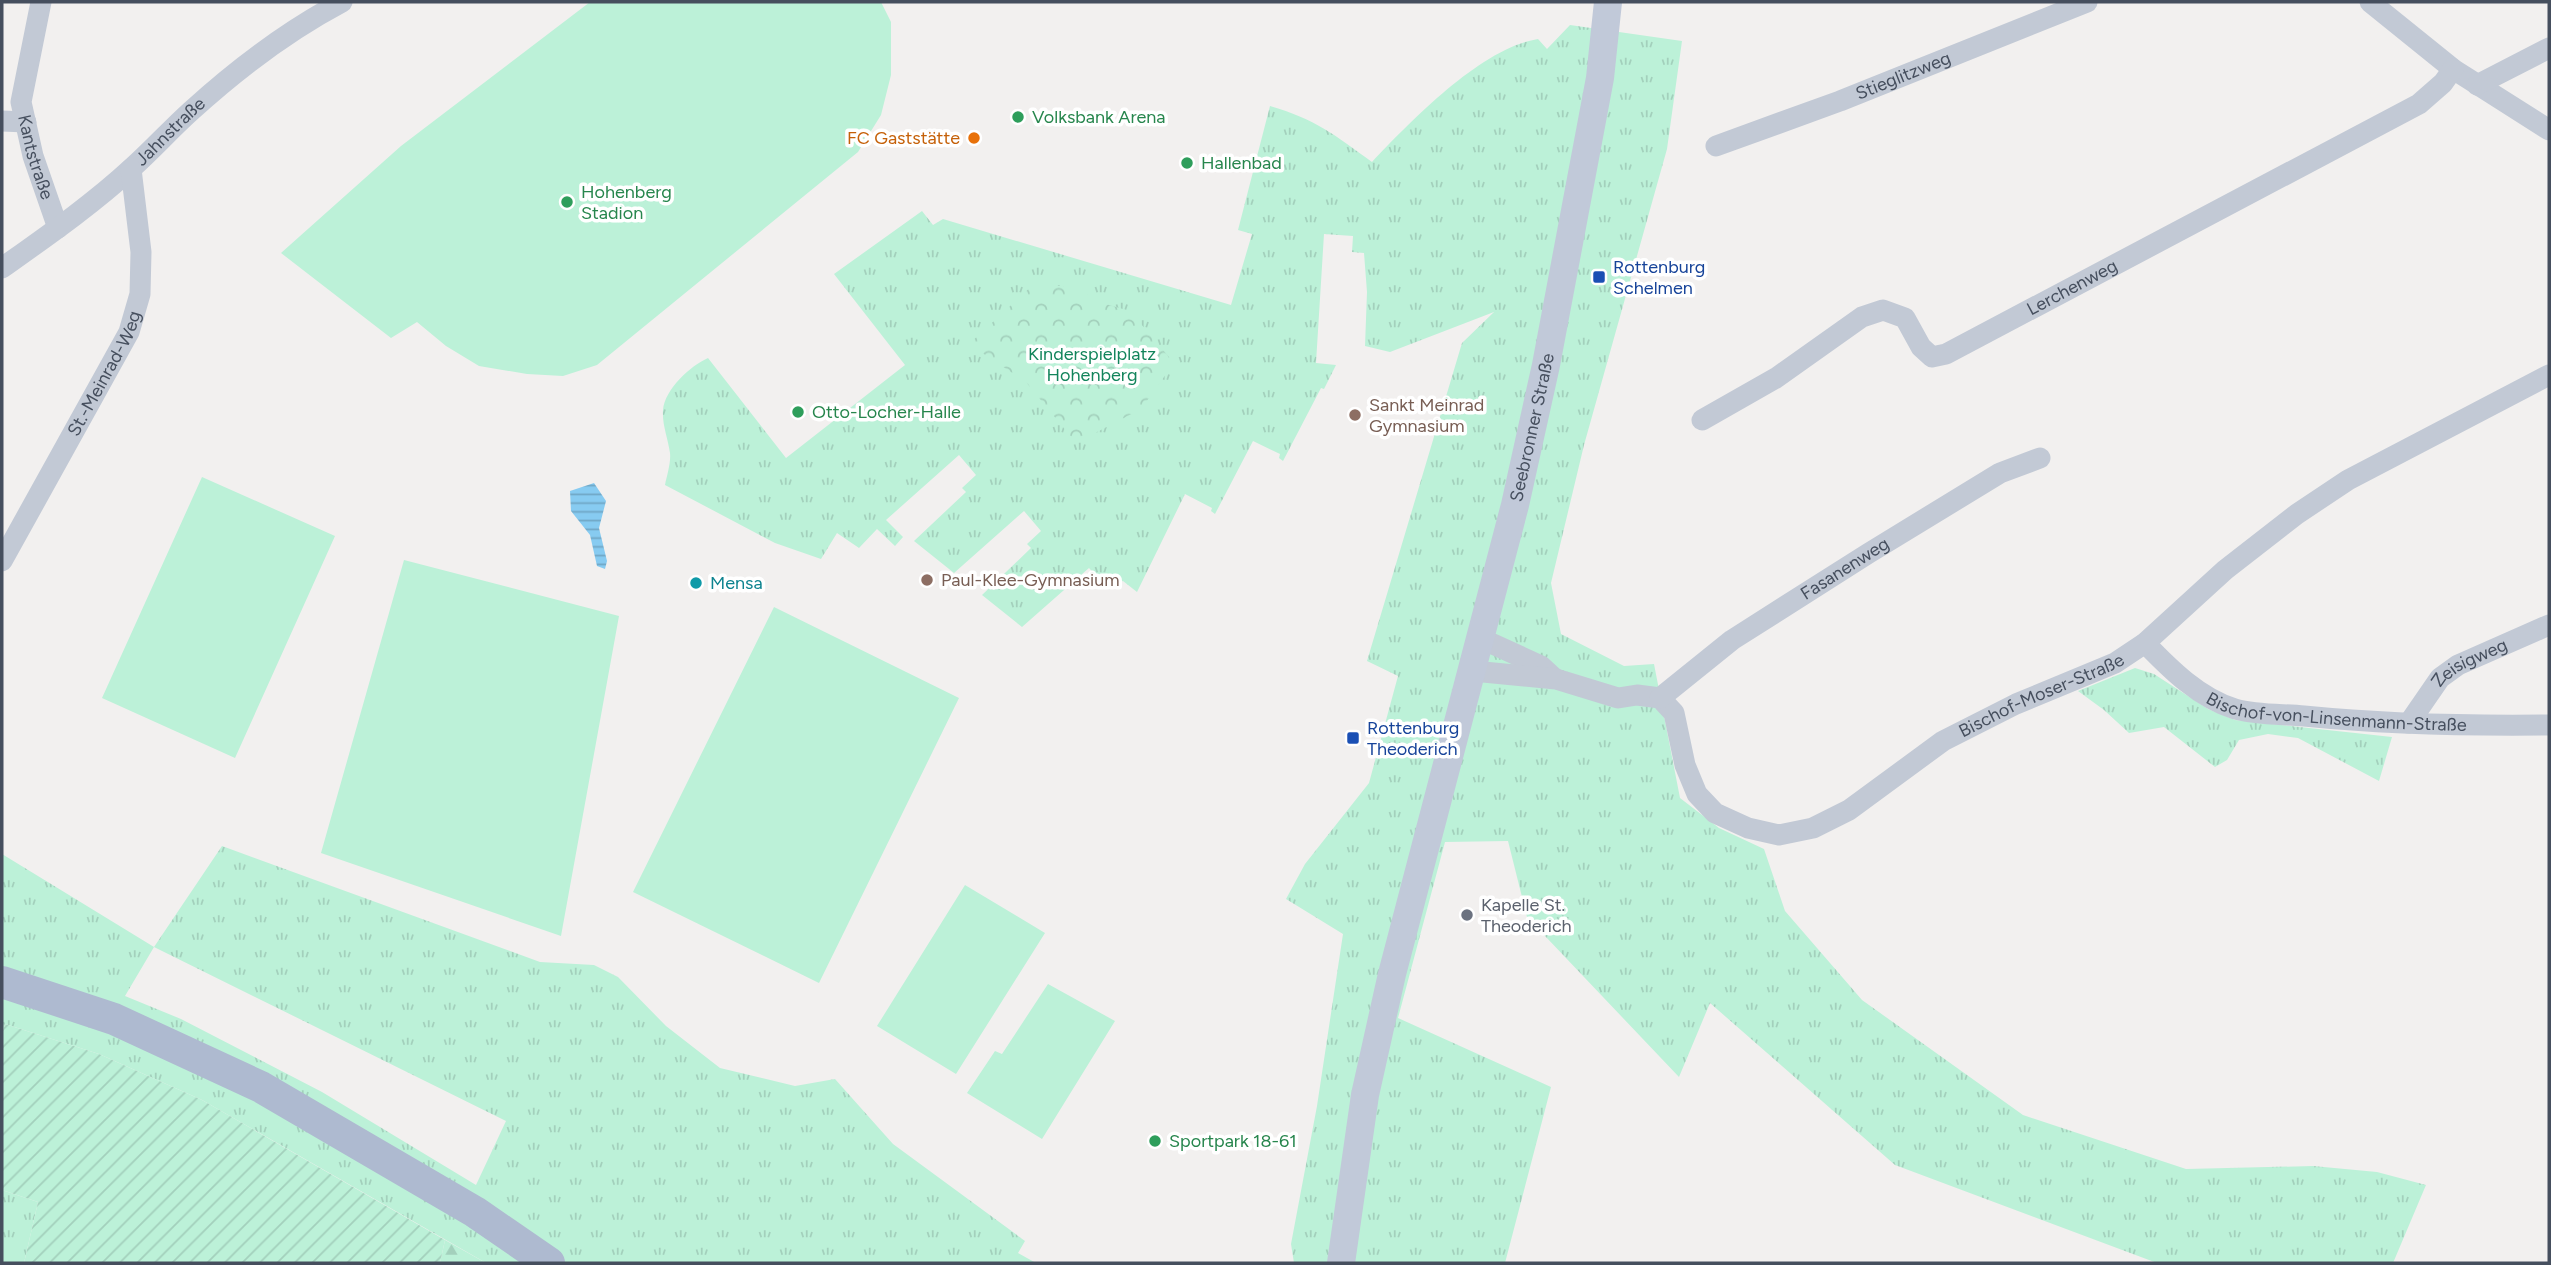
<svg xmlns="http://www.w3.org/2000/svg" width="2551" height="1265" viewBox="0 0 2551 1265" font-family="Figtree,sans-serif">
  <style>
    .grass { fill: url(#grass-tufts); fill-rule: evenodd }
    .forest { fill: url(#forest-firs) }
    .park { fill: url(#park-crowns) }
    .garden { fill: url(#garden-furrows) }
    .pitch { fill: #bcf1d8 }
    .water { fill: url(#water-rules) }
    .lines { fill: none; stroke-linecap: round; stroke-linejoin: round }
    .street { stroke: #c2c9d5; stroke-width: 21 }
    .secondary { stroke: #c1c9d9; stroke-width: 28 }
    .primary { stroke: #aebad0; stroke-width: 32 }
    .leisure-dot { fill: #2e9e5b; stroke: #fff; stroke-width: 2.5 }
    .food-dot { fill: #e8710a; stroke: #fff; stroke-width: 2.5 }
    .transit-dot { fill: #1a4fb4; stroke: #fff; stroke-width: 2.5 }
    .education-dot { fill: #8d6e63; stroke: #fff; stroke-width: 2.5 }
    .culture-dot { fill: #0f9aa8; stroke: #fff; stroke-width: 2.5 }
    .worship-dot { fill: #6b7280; stroke: #fff; stroke-width: 2.5 }
    .labels { text-anchor: middle; dominant-baseline: central; stroke-width: 7; stroke-linejoin: round; paint-order: stroke }
    .street-label { font-size: 18px; fill: #464f5e; stroke: #fff }
    .leisure-label { font-size: 18px; fill: #27864d; stroke: #fff; text-anchor: start }
    .food-label { font-size: 18px; fill: #c56008; stroke: #fff; text-anchor: end }
    .transit-label { font-size: 18px; fill: #164399; stroke: #fff; text-anchor: start }
    .park-label { font-size: 18px; fill: #12845b; stroke: #fff }
    .education-label { font-size: 18px; fill: #785e54; stroke: #fff; text-anchor: start }
    .culture-label { font-size: 18px; fill: #0d838f; stroke: #fff; text-anchor: start }
    .worship-label { font-size: 18px; fill: #5b616d; stroke: #fff; text-anchor: start }
  </style>
  <defs>
    <pattern id="grass-tufts" width="24" height="20" patternUnits="userSpaceOnUse" patternTransform="scale(1.75)"><rect width="24" height="20" fill="#bcf1d8"/><path d="M3 7l-1-3M5 7V3M7 7l1-3M15 17l-1-3M17 17v-4M19 17l1-3" fill="none" stroke="#a3d0bc"/></pattern>
    <pattern id="forest-firs" width="22" height="20" patternUnits="userSpaceOnUse" patternTransform="scale(1.75)"><rect width="22" height="20" fill="#bcf1d8"/><path d="M5 1l3.5 6h-7zM16 11l3.5 6h-7z" fill="#a3d0bc"/></pattern>
    <pattern id="park-crowns" width="20" height="18" patternUnits="userSpaceOnUse" patternTransform="scale(1.75)"><rect width="20" height="18" fill="#bcf1d8"/><path d="M2 6a3 3 0 1 1 6 0M12 15a3 3 0 1 1 6 0" fill="none" stroke="#a3d0bc"/></pattern>
    <pattern id="garden-furrows" width="10" height="10" patternUnits="userSpaceOnUse" patternTransform="scale(1.75)"><rect width="10" height="10" fill="#bcf1d8"/><path d="M-1 1l2-2M0 10L10 0M9 11l2-2" fill="none" stroke="#a3d0bc"/></pattern>
    <pattern id="water-rules" width="6" height="5" patternUnits="userSpaceOnUse" patternTransform="scale(1.75)"><rect width="6" height="5" fill="#87cbf1"/><path d="M0 2.5h6" fill="none" stroke="#70a7c6"/></pattern>
  </defs>
  <rect width="100%" height="100%" fill="#f2f0ef"/>
  <path class="grass" d="M1570,25l112,16 -15,108 -83,296 -33,138 10,51 63,32 30,-2 26,134 39,30 45,21 21,62 77,89 161,115 163,54 127,-3 64,6 49,13 -33,78h-236l-262,-98 -185,-162 -31,74 -152,-160 -19,-76 -63,1 -47,176 153,69 -46,176h-211l-3,-19 26,-138 26,-172 -57,-35 19,-35 64,-81 29,-107 -31,-15 95,-318 32,-31 -104,40 -25,-6 2,-54 -3,-39 -12,-1 1,-16 -29,-2 -8,129 20,2 -12,24 -3,-1 -38,73 -4,-3 1,-4 -27,-13 -38,73 -4,-3 1,-3 -27,-14 -48,98 -14,-11 -17,6 -17,-19 -67,59 -40,-32 49,-47 -4,-4 14,-13 -17,-20 -70,62 -40,-32 52,-49 -4,-4 14,-13 -17,-20 -73,65 17,17 -8,9 -18,-17 -18,19 -22,-15 -16,26 -46,-16 -110,-58c2,-10 6,-22 5,-32 -2,-15 -8,-28 -7,-43 2,-21 27,-44 45,-52l78,100 119,-93 -71,-91 88,-63 11,14 10,-6 288,86 21,-71 -14,-4 32,-124c45,13 65,29 102,56 39,-41 109,-114 166,-123l9,10z
    M2135,668l19,6 54,35 27,11 157,17 -13,44 -81,-43 -30,-4 -29,6 -12,20 -12,7 -51,-40 -35,6 -25,-23 -26,-19z
    M222,846l318,116 54,3 24,12 48,49 54,42 75,18 40,-7 58,65 132,97 -7,12 18,10h-550l-284,-163 -103,-46 -94,-30 -3,10v-180l152,93zM154,947l352,174 -30,64 -154,-93 -141,-73 -56,-23z
    M2,1190l36,12 -14,61h-22z"/>
  <path class="forest" d="M445,1240l41,23h-46z"/>
  <path class="park" d="M1035,283l41,5 26,15 28,8 44,52 -33,46 -65,34 -50,-61 -57,-38z"/>
  <path class="garden" d="M5,1024l94,30 103,46 243,140 -5,23h-416l14,-61 -36,-12v-156z"/>
  <path class="pitch" d="M590,2h291l10,20v53l-10,40 -23,37 -261,213 -34,11 -36,-2 -48,-8 -33,-20 -29,-24 -26,16 -110,-85 120,-107z
    M202,477l133,59 -100,222 -133,-60z
    M404,560l215,56 -58,320 -240,-83z
    M774,607l185,91 -140,285 -186,-91z
    M965,885l80,48 -89,141 -79,-48z
    M1048,984l67,37 -73,118 -75,-46 28,-42 7,3z"/>
  <path class="water" d="M594,483l12,18 -7,27 8,33 -2,8 -8,-3 -7,-31 -19,-24 -1,-20z"/>
  <g class="lines">
    <g class="street">
      <path id="s1" d="M41,2l-20,100 12,54 25,72"/>
      <path d="M2370,2l83,67 96,61"/>
      <path d="M2477,85l72,-37"/>
      <path d="M2,121l24,1"/>
      <path id="s2" d="M1716,146l124,-45 247,-99"/>
      <path id="s3" d="M2,268c45,-32 91,-64 131,-101 20,-18 38,-38 58,-56 44,-40 98,-81 151,-109"/>
      <path id="s4" d="M1702,420l74,-42 86,-61 21,-7 22,8 16,29 11,10 14,-3 473,-250 24,-21 10,-14"/>
      <path id="s5" d="M2,561l127,-229 11,-38 1,-42 -10,-83"/>
      <path d="M1482,639l59,27 13,12"/>
      <path id="s6" d="M2145,643c25,26 54,55 90,66 21,6 47,5 69,7 81,8 163,10 245,9"/>
      <path id="s7" d="M1473,671l83,8 62,19 19,-3 23,3 14,15 11,52 12,29 18,19 33,15 31,7 34,-7 36,-18 94,-69 73,-37 99,-41 30,-20 80,-73 72,-56 51,-34 201,-105"/>
      <path id="s8" d="M1660,698l72,-58 137,-87 131,-80 40,-15"/>
      <path id="s9" d="M2409,723l31,-45 18,-13 91,-40"/>
    </g>
    <path class="secondary" id="s10" d="M1341,1263l24,-168 27,-121 123,-469 31,-140 54,-287 8,-76"/>
    <path class="primary" d="M2,982l112,37 147,68 214,125 74,51"/>
  </g>
  <g class="leisure-dot">
    <circle cx="1018" cy="117" r="7"/>
    <circle cx="1187" cy="163" r="7"/>
    <circle cx="567" cy="202" r="7"/>
    <circle cx="798" cy="412" r="7"/>
    <circle cx="1155" cy="1141" r="7"/>
  </g>
  <circle class="food-dot" cx="974" cy="138" r="7"/>
  <g class="transit-dot">
    <rect x="1592" y="270" width="14" height="14" rx="3.5"/>
    <rect x="1346" y="731" width="14" height="14" rx="3.5"/>
  </g>
  <g class="education-dot">
    <circle cx="1355" cy="415" r="7"/>
    <circle cx="927" cy="580" r="7"/>
  </g>
  <circle class="culture-dot" cx="696" cy="583" r="7"/>
  <circle class="worship-dot" cx="1467" cy="915" r="7"/>
  <g class="labels">
    <g class="street-label">
      <text stroke="none"><textPath href="#s2" startOffset="200">Stieglitzweg</textPath></text>
      <text stroke="none"><textPath href="#s3" startOffset="217">Jahnstraße</textPath></text>
      <text stroke="none"><textPath href="#s1" startOffset="159">Kantstraße</textPath></text>
      <text stroke="none"><textPath href="#s4" startOffset="441">Lerchenweg</textPath></text>
      <text stroke="none"><textPath href="#s5" startOffset="214">St.-Meinrad-Weg</textPath></text>
      <text stroke="none"><textPath href="#s10" startOffset="858">Seebronner Straße</textPath></text>
      <text stroke="none"><textPath href="#s8" startOffset="226">Fasanenweg</textPath></text>
      <text stroke="none"><textPath href="#s9" startOffset="88">Zeisigweg</textPath></text>
      <text stroke="none"><textPath href="#s7" startOffset="690">Bischof-Moser-Straße</textPath></text>
      <text stroke="none"><textPath href="#s6" startOffset="214">Bischof-von-Linsenmann-Straße</textPath></text>
    </g>
    <g class="leisure-label">
      <text x="1032" y="117">Volksbank Arena</text>
      <text x="1201" y="163">Hallenbad</text>
      <text x="581" y="192">Hohenberg<tspan x="581" dy="21">Stadion</tspan></text>
      <text x="812" y="412">Otto-Locher-Halle</text>
      <text x="1169" y="1141">Sportpark 18-61</text>
    </g>
    <g class="food-label">
      <text x="960" y="138">FC Gaststätte</text>
    </g>
    <g class="transit-label">
      <text x="1613" y="267">Rottenburg<tspan x="1613" dy="21">Schelmen</tspan></text>
      <text x="1367" y="728">Rottenburg<tspan x="1367" dy="21">Theoderich</tspan></text>
    </g>
    <g class="park-label">
      <text x="1092" y="354">Kinderspielplatz<tspan x="1092" dy="21">Hohenberg</tspan></text>
    </g>
    <g class="education-label">
      <text x="1369" y="405">Sankt Meinrad<tspan x="1369" dy="21">Gymnasium</tspan></text>
      <text x="941" y="580">Paul-Klee-Gymnasium</text>
    </g>
    <g class="culture-label">
      <text x="710" y="583">Mensa</text>
    </g>
    <g class="worship-label">
      <text x="1481" y="905">Kapelle St.<tspan x="1481" dy="21">Theoderich</tspan></text>
    </g>
  </g>
  <rect width="2551" height="1265" fill="none" stroke="#464f5e" stroke-width="7"/>
</svg>
